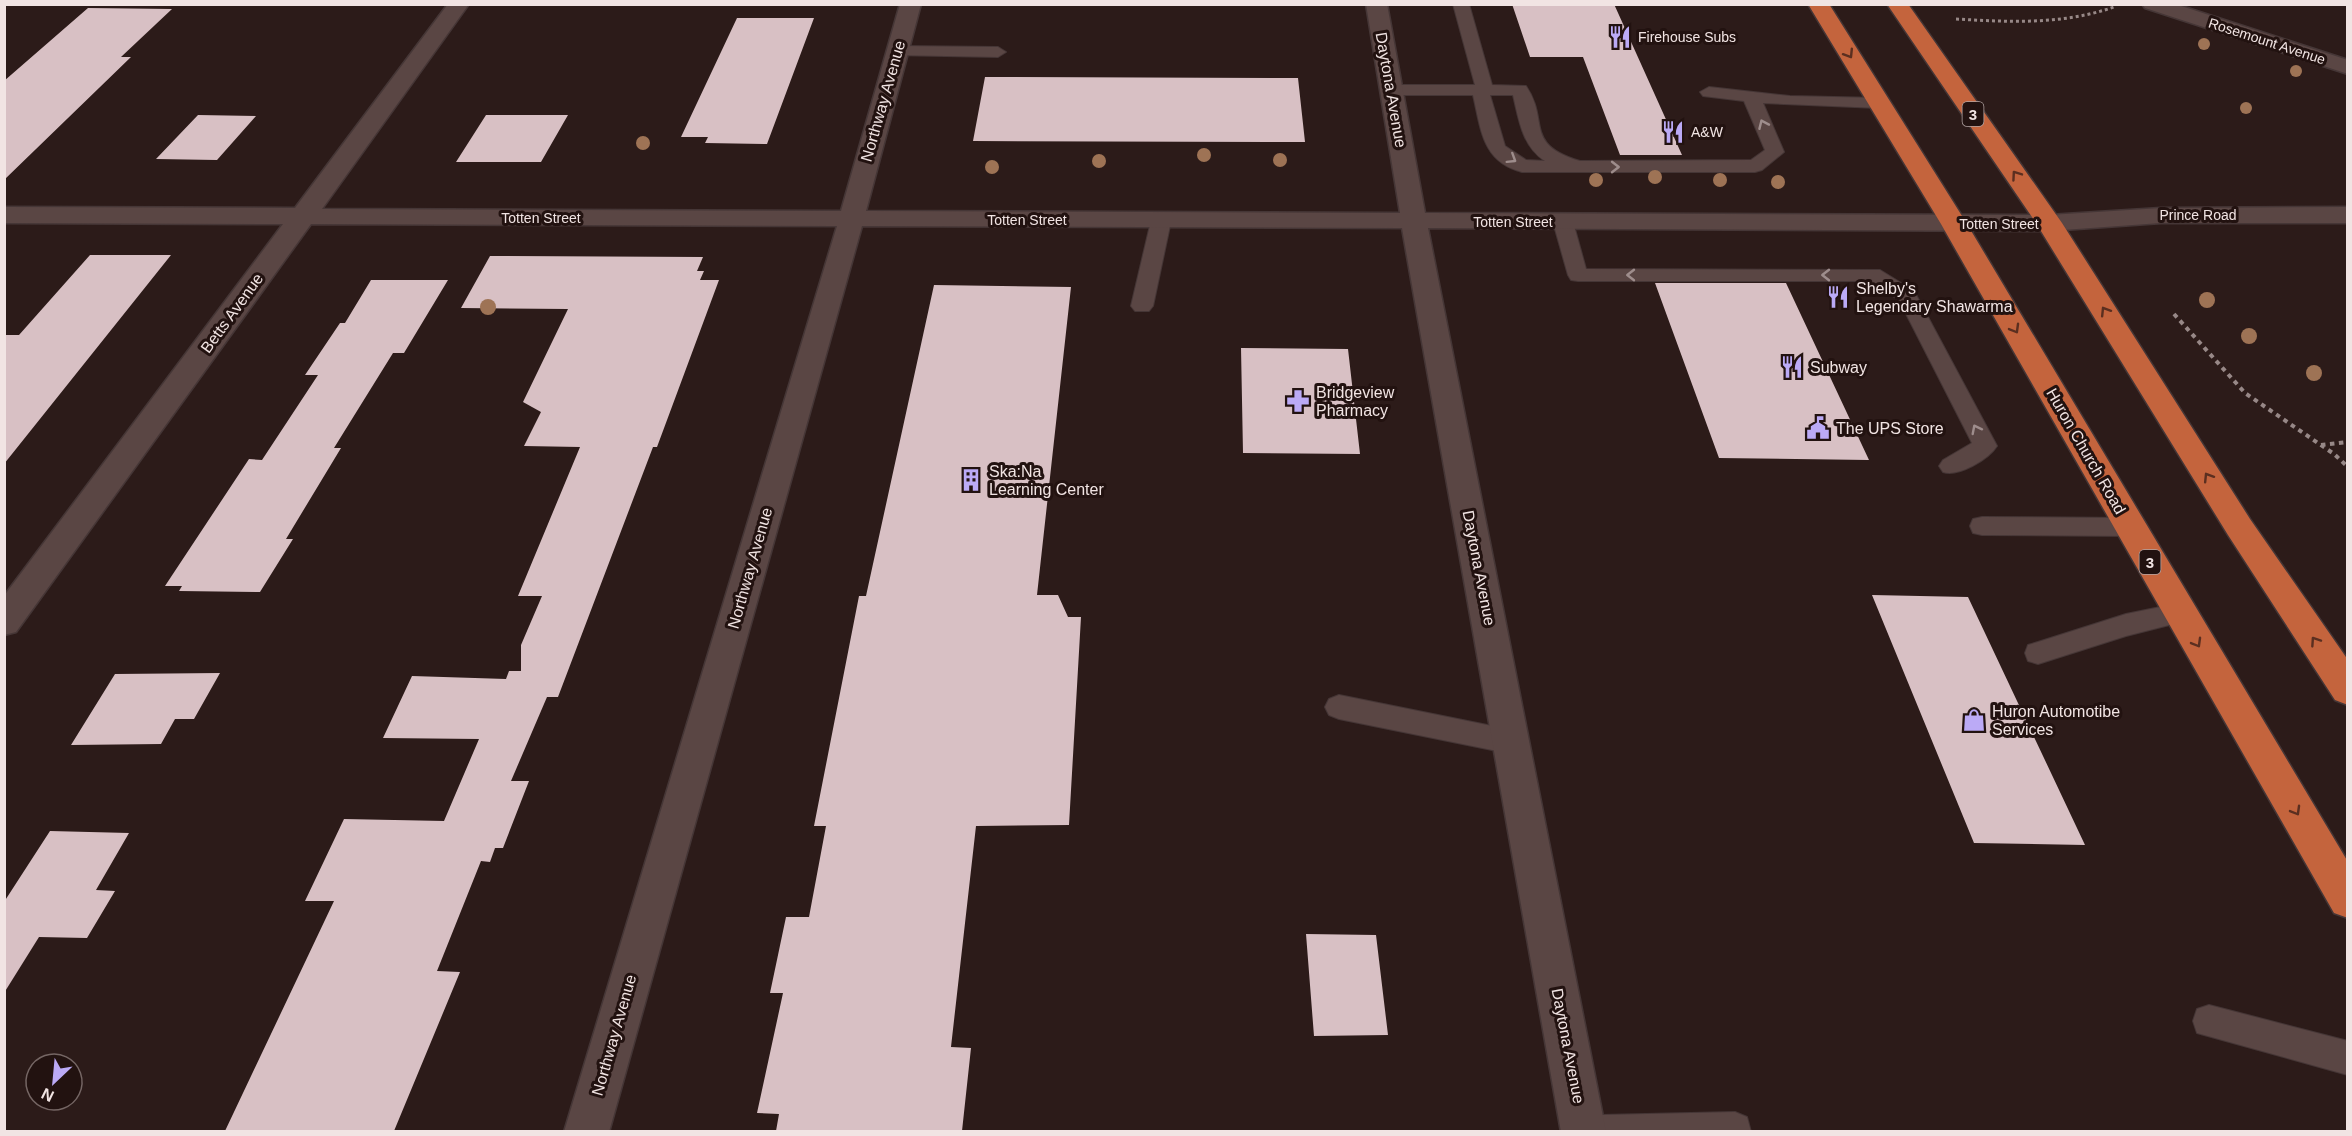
<svg xmlns="http://www.w3.org/2000/svg" width="2352" height="1136" viewBox="0 0 2352 1136" font-family="Arial,sans-serif">
  <style>
    .building { fill: #d8c0c4 }
    .lines { fill: none; stroke-linecap: round; stroke-linejoin: round }
    .lane-casing { stroke: #453636; stroke-width: 2 }
    .street-casing { stroke: #453636; stroke-width: 3 }
    .secondary-casing { stroke: #453636; stroke-width: 3 }
    .highway-casing { stroke: #453636; stroke-width: 3 }
    .path-far1 { stroke: #978887; stroke-width: 3; stroke-dasharray: 3 3; stroke-linecap: butt }
    .path { stroke: #978887; stroke-width: 4; stroke-dasharray: 4.5 4.5; stroke-linecap: butt }
    .lane { fill: #5a4644; fill-rule: evenodd }
    .street { fill: #5a4644; fill-rule: evenodd }
    .secondary { fill: #5a4644; fill-rule: evenodd }
    .highway { fill: #c4643d; fill-rule: evenodd }
    .tree { fill: #9e7355 }
    .oneway { stroke: #5b2f20 }
    .oneway2 { stroke: #9e8d8c }
    .labels { text-anchor: middle; dominant-baseline: central; stroke-width: 6; stroke-linejoin: round; paint-order: stroke }
    .far-poi-label { font-size: 14px; fill: #f1e4e3; stroke: #221210; text-anchor: start }
    .far-street-label { font-size: 14px; fill: #f1e4e3; stroke: #221210 }
    .shield { fill: #221210; stroke: #b3a5a4; stroke-width: 1.5 }
    .shield-label { font-size: 15px; font-weight: bold; fill: #f1e4e3 }
    .street-label { font-size: 16px; fill: #f1e4e3; stroke: #221210 }
    .poi-label { font-size: 16px; fill: #f1e4e3; stroke: #221210; text-anchor: start }
  </style>
  <rect width="100%" height="100%" fill="#2c1b19"/>
  <path class="building" d="M1512,4h102l68,151h-62l-37,-98h-53z
    M88,8l84,1 -51,48h10l-127,123v-99z
    M737,18h77l-47,126 -62,-1 3,-6h-27z
    M985,77l313,1 7,64 -332,-1z
    M198,115l58,1 -39,44 -61,-1z
    M486,115h82l-27,47h-85z
    M90,255h81l-167,209v-129h15z
    M490,256l213,1 -6,14h7l-4,9h19l-62,167h-4l-95,250h-11l-36,84h18l-26,67h-8l-5,14 -9,-1 -44,110 23,1 -66,159h-169l109,-230h-29l39,-82 100,2 35,-82 -96,-1 29,-62 94,3 3,-8h12v-26l21,-49h-24l62,-149 -56,-1 17,-34 -18,-10 45,-93 -107,-1z
    M371,280h77l-44,73h-11l-59,95h7l-55,91h7l-33,53 -81,-1 3,-5h-17l84,-127 13,1 56,-85h-13l35,-52h5z
    M1655,283h131l83,177 -150,-2z
    M934,285l137,2 -34,308h21l10,22h13l-12,208 -93,1 -25,221 20,1 -9,83h-186l3,-17 -22,-1 26,-120h-13l16,-76h23l17,-91h-12l45,-230h7z
    M1241,348l107,1 12,105 -117,-1z
    M1872,595l96,2 117,248 -111,-2z
    M220,673l-26,46h-19l-14,25 -90,1 44,-71z
    M50,831l79,2 -33,57 19,1 -28,47 -48,-1 -35,56v-91z
    M1306,934l70,1 12,100 -74,1z"/>
  <g class="lines">
    <g class="lane-casing">
      <path id="lane" d="M1453,4h16l23,81 34,1c24,35 -3,58 54,75l171,-1 14,-10 -21,-49 -41,-5 -3,-4 9,-5 81,9 89,2 9,5 -9,5 -116,-5 21,49 -22,18 -7,2h-233c-40,-10 -41,-43 -49,-77h-83l-9,-5 9,-5h85zM1490,95h23c6,25 9,51 32,66l-19,-1 -21,-14z
        M898,46l100,1 8,5 -8,5 -106,-2 -2,-4z
        M1161,215l7,2 3,4 -18,85 -4,5h-14l-4,-5 20,-85 3,-4z
        M1563,216l7,2 3,4 13,47 294,1 34,21 83,155c-9,14 -39,31 -54,26l-4,-6 4,-6 29,-17 -73,-143 -30,-19h-291l-7,-1 -3,-5 -15,-53 3,-4z
        M1982,517l148,1 9,2 3,7 -3,7 -9,2 -148,-1 -9,-2 -3,-7 3,-7z
        M2180,603l9,3 4,7 -4,7 -63,16 -88,28 -10,-3 -3,-8 3,-8 10,-3 88,-28z
        M1339,695l173,35 10,3 4,9 -4,9 -10,3 -173,-35 -10,-4 -4,-8 4,-8z
        M2209,1005l139,36v34l-151,-42 -4,-12 4,-12z
        M1735,1112l12,5 4,15h-167l5,-12 12,-5z"/>
    </g>
    <g class="street-casing">
      <path id="street" d="M448,4h21l-147,205 519,2 59,-207h21l-55,207 534,2 -34,-209h21l38,209 624,2 9,3 4,5 -4,5 -9,3 -621,-3 178,904h-45l-159,-904 -540,-2 -253,906h-45l273,-906 -526,-2 -295,408 -12,3v-39l279,-372 -279,-1v-16l291,1z
        M2142,4h33l173,56v14l-203,-66z"/>
    </g>
    <g class="secondary-casing">
      <path id="secondary" d="M2348,207v16h-187l-112,8 -9,-3 -4,-5 4,-5 9,-3 112,-7z"/>
    </g>
    <g class="highway-casing">
      <path id="highway" d="M1808,4h21l138,220 381,638v56l-14,-5 -393,-689z
        M1887,4h21l154,219 188,296 98,141v45l-13,-5 -107,-165 -192,-312z"/>
    </g>
    <path class="path-far1" d="M1956,19c54,3 106,6 158,-12"/>
    <path class="path" d="M2174,314l71,79 89,61 14,13
      M2321,445l27,-3"/>
    <use href="#lane" class="lane"/>
    <use href="#street" class="street"/>
    <use href="#secondary" class="secondary"/>
    <use href="#highway" class="highway"/>
  </g>
  <g class="tree">
    <circle cx="2204" cy="44" r="6"/>
    <circle cx="2296" cy="71" r="6"/>
    <circle cx="2246" cy="108" r="6"/>
    <circle cx="643" cy="143" r="7"/>
    <circle cx="1204" cy="155" r="7"/>
    <circle cx="1280" cy="160" r="7"/>
    <circle cx="1099" cy="161" r="7"/>
    <circle cx="992" cy="167" r="7"/>
    <circle cx="1655" cy="177" r="7"/>
    <circle cx="1596" cy="180" r="7"/>
    <circle cx="1720" cy="180" r="7"/>
    <circle cx="1778" cy="182" r="7"/>
    <circle cx="2207" cy="300" r="8"/>
    <circle cx="488" cy="307" r="8"/>
    <circle cx="2249" cy="336" r="8"/>
    <circle cx="2314" cy="373" r="8"/>
  </g>
  <defs><path id="oneway-chevron" d="M-2-3.5L2.5 0L-2 3.5" fill="none" stroke-width="1.6" stroke-linecap="round" stroke-linejoin="round" transform="scale(1.5)"/></defs>
  <g class="oneway">
    <use href="#oneway-chevron" transform="translate(1849 54) rotate(58)"/>
    <use href="#oneway-chevron" transform="translate(2016 175) rotate(-125)"/>
    <use href="#oneway-chevron" transform="translate(2105 311) rotate(-122)"/>
    <use href="#oneway-chevron" transform="translate(2015 329) rotate(60)"/>
    <use href="#oneway-chevron" transform="translate(2208 477) rotate(-122)"/>
    <use href="#oneway-chevron" transform="translate(2315 641) rotate(-124)"/>
    <use href="#oneway-chevron" transform="translate(2197 643) rotate(60)"/>
    <use href="#oneway-chevron" transform="translate(2296 811) rotate(60)"/>
  </g>
  <g class="oneway2">
    <use href="#oneway-chevron" transform="translate(1763 124) rotate(-114)"/>
    <use href="#oneway-chevron" transform="translate(1512 159) rotate(32)"/>
    <use href="#oneway-chevron" transform="translate(1615 167)"/>
    <use href="#oneway-chevron" transform="translate(1631 275) rotate(-180)"/>
    <use href="#oneway-chevron" transform="translate(1826 275) rotate(-180)"/>
    <use href="#oneway-chevron" transform="translate(1976 429) rotate(-117)"/>
  </g>
  <defs>
    <g id="restaurant-bare" transform="scale(1.8)"><path d="M-5-6h1v4h1v-4h1v4h1v-4h1v5L-1.5 .5V6h-2V.5L-5-1ZM5-6V6H3V1.5H1.5Q1.5-4 5-6Z" fill="#bbaaf6" stroke="#221210" stroke-width="2.5" paint-order="stroke"/></g>
    <g id="pharmacy-bare" transform="scale(1.8)"><path d="M-2-6h4v4h4v4h-4v4h-4v-4h-4v-4h4Z" fill="#bbaaf6" stroke="#221210" stroke-width="2.5" paint-order="stroke"/></g>
    <g id="civic-bare" transform="scale(1.8)"><path d="M-.6-6.5H3V-4.5H.6V-3L4-1V1h2V6H-6V1h2V-1L-.6-3ZM-1.2 2.5V6h2.4V2.5Z" fill="#bbaaf6" stroke="#221210" stroke-width="2.5" paint-order="stroke"/></g>
    <g id="building-bare" transform="scale(1.8)"><path d="M-4-6H4V6H1V3H-1V6H-4ZM-2.5-4.3h1.7v1.8h-1.7ZM.8-4.3h1.7v1.8H.8ZM-2.5-1h1.7V.8h-1.7ZM.8-1h1.7V.8H.8Z" fill="#bbaaf6" stroke="#221210" stroke-width="2.5" paint-order="stroke"/></g>
    <g id="shop-bare" transform="scale(1.8)"><path d="M-5-2.5h2.3a2.7 3.5 0 0 1 5.4 0H5L5.5 6h-11ZM-1.5-2.5h3a1.5 2.3 0 0 0-3 0Z" fill="#bbaaf6" stroke="#221210" stroke-width="2.5" paint-order="stroke"/></g>
  </defs>
  <g fill-rule="evenodd">
    <use href="#restaurant-bare" x="1620" y="37"/>
    <use href="#restaurant-bare" x="1673" y="132"/>
    <use href="#restaurant-bare" x="1838" y="297"/>
    <use href="#restaurant-bare" x="1792" y="367"/>
    <use href="#pharmacy-bare" x="1298" y="401"/>
    <use href="#civic-bare" x="1818" y="428"/>
    <use href="#building-bare" x="971" y="480"/>
    <use href="#shop-bare" x="1974" y="720"/>
  </g>
  <g class="labels">
    <g class="far-poi-label">
      <text x="1638" y="37">Firehouse Subs</text>
      <text x="1691" y="132">A&amp;W</text>
    </g>
    <g class="far-street-label">
      <text transform="translate(2267 41) rotate(18)">Rosemount Avenue</text>
      <text x="2198" y="215">Prince Road</text>
      <text x="541" y="218">Totten Street</text>
      <text x="1027" y="220">Totten Street</text>
      <text x="1513" y="222">Totten Street</text>
      <text x="1999" y="224">Totten Street</text>
    </g>
    <g class="shield">
      <rect x="1962.5" y="102" width="21" height="24" rx="4.5"/>
      <rect x="2139.5" y="550" width="21" height="24" rx="4.5"/>
    </g>
    <g class="shield-label">
      <text x="1973" y="114">3</text>
      <text x="2150" y="562">3</text>
    </g>
    <g class="street-label">
      <text transform="translate(1391 90) rotate(80)">Daytona Avenue</text>
      <text transform="translate(883 101) rotate(-74)">Northway Avenue</text>
      <text transform="translate(232 313) rotate(-54)">Betts Avenue</text>
      <text transform="translate(2086 451) rotate(60)">Huron Church Road</text>
      <text transform="translate(750 568) rotate(-74)">Northway Avenue</text>
      <text transform="translate(1479 568) rotate(79)">Daytona Avenue</text>
      <text transform="translate(614 1035) rotate(-74)">Northway Avenue</text>
      <text transform="translate(1568 1046) rotate(79)">Daytona Avenue</text>
    </g>
    <g class="poi-label">
      <text x="1856" y="288">Shelby's<tspan x="1856" dy="18">Legendary Shawarma</tspan></text>
      <text x="1810" y="367">Subway</text>
      <text x="1316" y="392">Bridgeview<tspan x="1316" dy="18">Pharmacy</tspan></text>
      <text x="1836" y="428">The UPS Store</text>
      <text x="989" y="471">Ska:Na<tspan x="989" dy="18">Learning Center</tspan></text>
      <text x="1992" y="711">Huron Automotibe<tspan x="1992" dy="18">Services</tspan></text>
    </g>
  </g>
  <rect width="2352" height="1136" fill="none" stroke="#f1e4e3" stroke-width="12"/>
  <g transform="translate(54 1082) rotate(206)"><circle r="28" fill="#221210" stroke="#756664" stroke-width="1.5"/>
  <path d="M0-4.5L10 22L0 15L-10 22Z" fill="#bbaaf6"/>
  <text y="-9" font-size="16" font-weight="bold" text-anchor="middle" fill="#f1e4e3">N</text>
  </g>
</svg>
